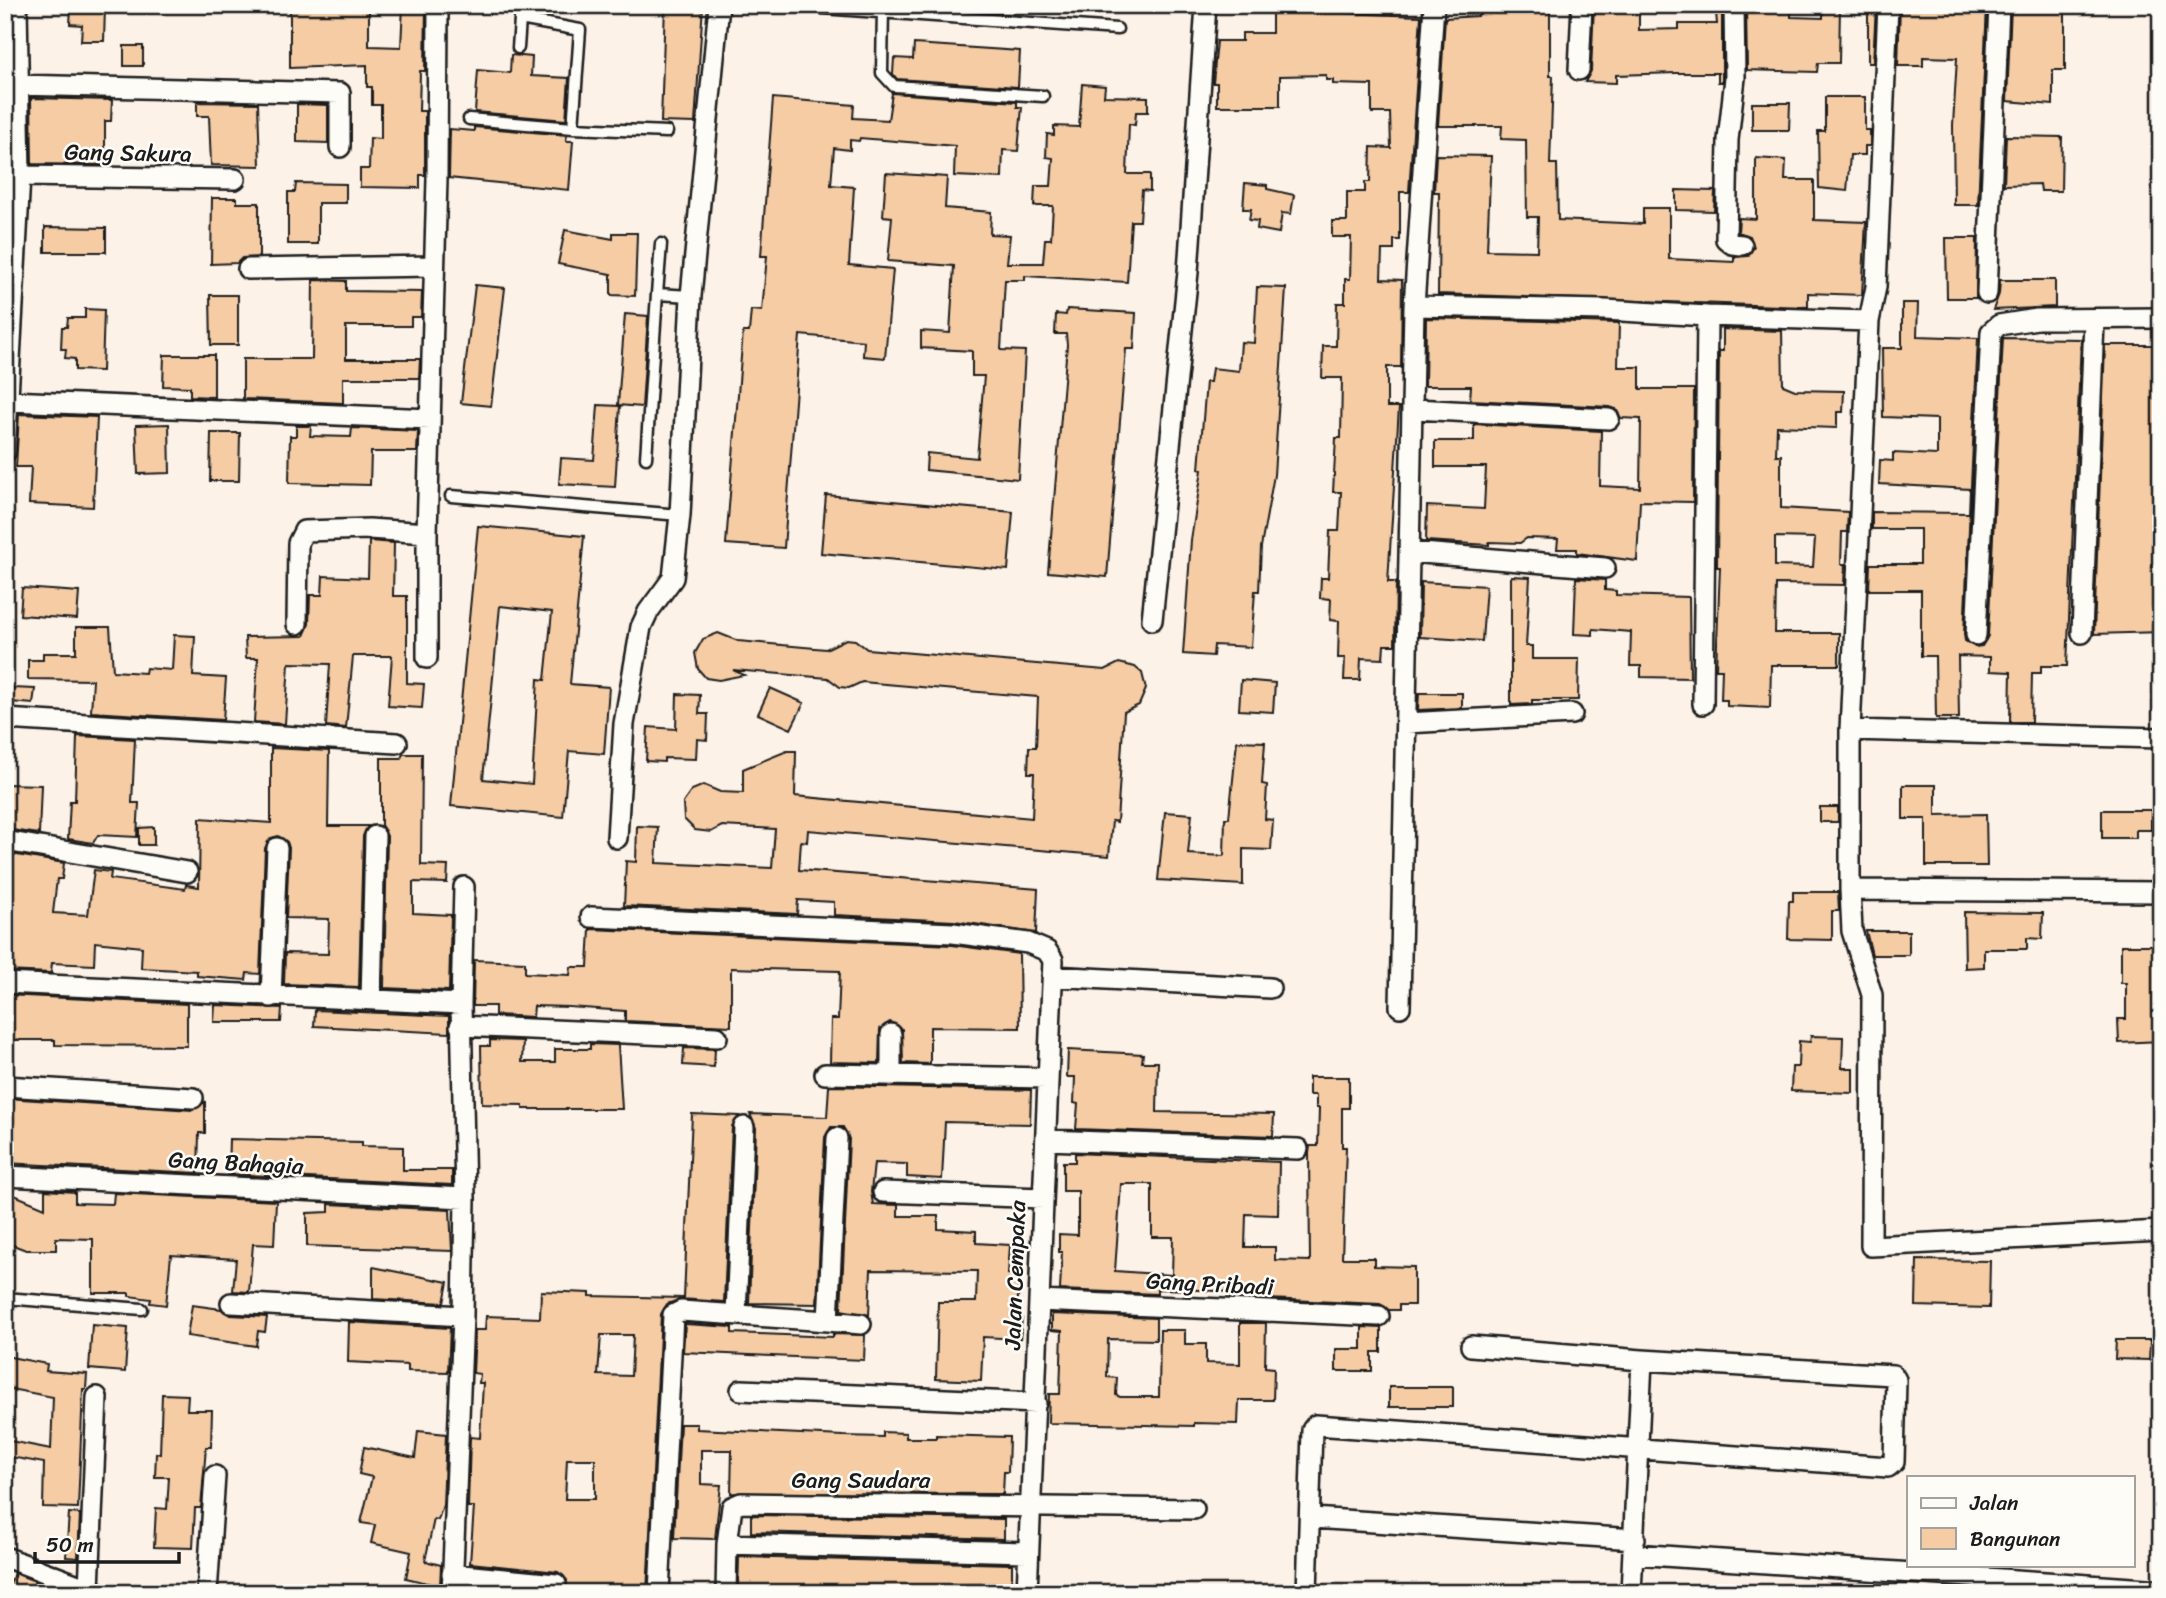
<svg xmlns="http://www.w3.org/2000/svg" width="2166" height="1598" viewBox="0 0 2166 1598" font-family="Sriracha,sans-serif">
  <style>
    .building { fill: #f6cca5; stroke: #1c1c1c; stroke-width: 2; fill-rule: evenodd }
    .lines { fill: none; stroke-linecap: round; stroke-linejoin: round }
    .service-casing { stroke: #1c1c1c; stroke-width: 15 }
    .minor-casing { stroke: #1c1c1c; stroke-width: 24 }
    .service { stroke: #fdfcf7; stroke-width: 10 }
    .minor { stroke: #fdfcf7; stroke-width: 19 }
    .labels { text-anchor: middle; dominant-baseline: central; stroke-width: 5; stroke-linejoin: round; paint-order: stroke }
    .street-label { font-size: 23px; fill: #1c1c1c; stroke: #fdfcf7 }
  </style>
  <rect width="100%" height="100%" fill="#fcf2e7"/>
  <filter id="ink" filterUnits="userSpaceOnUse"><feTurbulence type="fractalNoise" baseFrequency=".0143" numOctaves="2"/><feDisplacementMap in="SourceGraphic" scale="14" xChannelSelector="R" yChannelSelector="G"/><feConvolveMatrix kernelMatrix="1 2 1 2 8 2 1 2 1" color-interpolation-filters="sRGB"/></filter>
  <g filter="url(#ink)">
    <path class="building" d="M290,5h79v41l32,1 2,-42h23l-1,66h-5l-1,40h6v64h-5v13l-60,-1v-18h9l1,-31 11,1v-34h-9v-18h-5v-22l-77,3z
      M665,5h38l-8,118 -34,-1z
      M1272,5h46v7l103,4 -12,176h-9v48h-6v10h-12l-1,29 21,1 -1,87h-14v40h12l-11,175h8l-1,63h-11l-1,14 -22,-1 -1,22h-16l1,-22h-7l1,-37 -9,-1 1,-21 -11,-1 1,-20h7l2,-47h9l2,-39h-8l3,-54h5l1,-60h-20l1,-32h13l1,-43h8v-24h5l1,-42h-19v-16h15v-29h18v-10h5l1,-35 20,1 -1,-35h-18v-28l-39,-1v-4h-7v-5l-46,1v30h-63v-23h-4l4,-42h25v-8h30z
      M1478,5h72v71h3l-3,88h7l1,56 85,4v-16h26v51l65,3v-5l14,-1 6,-9 -4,-11 -12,-4 1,-14 17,1v-61l30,2 -1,20h29v40l52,2 -4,73 -54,-2v14l-370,-13 1,-102h-5l2,-37 55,1 -4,94 50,1 1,-34h-11l-1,-77 -25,-1 1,-13h-64l7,-108 33,-2z
      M1594,5h45v25l40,-1v-5h38l-1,-11h6v69h-4v-9h-42l-60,2v8l-31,-1 6,-11z
      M1746,5h45v12l32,1v-13h17l-1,58h-21l-1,9 -70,-2z
      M1868,5h8l-3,58h-5z
      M1900,5h87l-9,200h-24l-1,-80 4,-67 -34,-1v9h-25z
      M2011,5h54v65h-12v35l-46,-4z
      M71,6l34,1 -1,34h-23l1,-16 -12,-1z
      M914,44l106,7 -2,36 -121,-8 -4,-5 1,-16 19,1z
      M124,46h19v20h-19z
      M511,55l21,2 -1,19 38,2 -3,42 -91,-8 3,-42 32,3z
      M1082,84l23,2 -1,10 44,1v15h-12l-1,13 -6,-1 -2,50h23v17l-8,-1 -2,31h-9l-4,61 -102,-6v4h-20l-4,70 24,1 -7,128 -92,-9 1,-17 50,5 7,-82h-12v-25l-51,-3v-17l29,2 4,-67 -66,-5 4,-44 -9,-1 3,-43 61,4 -2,31 46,4 -1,22 20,1 -3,28h36l2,-24h6l2,-33h-19l1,-20h16l2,-28 -7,-1 1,-23 7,1v-9l25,1z
      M892,93l125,9v5h5l-4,44 -15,-1 -1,28 -48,-2 1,-30 -95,-8 -1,3 -9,-1v10l-16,-2 -3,37 23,2 -5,78 44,4 -8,89 -22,-2 1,-15 -64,-6 -16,213 -58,-4 17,-212h6l2,-22 11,1 5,-55h-6l12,-158 81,7 -1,13 35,2z
      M1825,97h40v33h5v16h-5v9h-15l-3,36 -28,-3 -1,-57h7z
      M31,98l81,2 -1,21h-6v36h7l-1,8 -79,-1z
      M197,102l61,1 2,63 -49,-1 -2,-49h-12z
      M1752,103h38l-1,27h-37z
      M297,104l31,1v38l-31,-1z
      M474,127l93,8 -1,6h7l-4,49 -120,-12 1,-49 24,2z
      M2006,136l56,1 -1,54h-20l-1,-7 -36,1z
      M296,183l50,1v19h-28v41h-30v-52h7z
      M1245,183l22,2v4l27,6 -3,19 -9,-1 -3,20 -22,-4 1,-8 -9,-1 2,-11h-8z
      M1676,190l39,1 -1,20 -38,-1z
      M212,198h25v5h22v54l-17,1 -5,5 -26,1z
      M45,227l61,1v24h-61z
      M565,230l48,9v-6h24l-2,63 -24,-1v-21l-53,-10z
      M1946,238h31l-1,60h-29z
      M313,280l33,1v10l76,1 -1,25h-10v9h-65v33h74l-1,19h-76v25l-100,-4v-40h69z
      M2000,280h55v27l-62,3 6,-16z
      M475,285l30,3 -14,118 -30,-3z
      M1257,287l29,1 -12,187 -13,72 -2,44h-4l-4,56 -37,-2 -1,11 -30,-2 8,-114 11,-70 -3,-1 7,-87h4l2,-14 27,3 2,-29 13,1z
      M210,295h28v50h-27z
      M1902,303h16l-1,33 61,2 -14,296 1,7 10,6 7,-1 6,-10 15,-298 78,1 -14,327h-26v7h-9l-1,49h-21l1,-50 -21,-1v-14l-32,-1 1,62h-23l-1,-62h-14v-66h-52l1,-26h50v-35h-48v-17l97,1 1,-24 -91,-5 1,-24 13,1v-8l44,2v-36l-54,-2 -1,-69h20z
      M85,309l19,1 -2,61 -27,-1v-11l-10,-1 1,-9h-5l1,-22h5l1,-9h17z
      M1067,309l69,4 -2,36h-8l-19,228 -59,-5 19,-227 -1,-11h-11l1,-20 10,1z
      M625,314l23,2 -6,91 -24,-2z
      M1426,318l193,5 -1,44h22v22h54l-1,113 -53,-1 -3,60 -60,-8v-4h-20l1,-10 -31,-1 -7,5 -31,-1v3l-63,-4 1,-35 57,3 2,-42h-51v-26h39v-17l127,7 -1,55 40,2 1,-69 -20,-1 -5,-9 -6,-2 -140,-7 1,-14h-46z
      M1723,329l59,2 1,54 12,5 49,1 -1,21h-6v16l-60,-2 -1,29h5v53l67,4 -1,20h-5l-1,32h4l-1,21 -68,-1 -1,49h64v32h-68l-1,43 -43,-2v-6h-6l1,-31h-6l4,-102h-3l2,-216h4zM1775,537l40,1 -2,29 -38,-1z
      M2105,345h56v287l-67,2z
      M164,355h50v42l-24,-1v-9l-27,-1z
      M598,405l22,1 -5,81 -56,-3 2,-26 33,2z
      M19,414l78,3 -4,90 -64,-3 2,-37h-15z
      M169,424l1,49 -32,1 -2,-49z
      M296,426h15l-1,10 41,1 1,-9 66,3 -1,21h-46l-1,33 -81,-2 1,-47h6z
      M211,433h29l-1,48h-29z
      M826,495l187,17 -5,58 -187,-17z
      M478,526l106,10 -14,148 39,3 -5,67 -35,-3 -6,66 -112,-11zM500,606l52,6 -7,68 -7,-1 -6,105 -49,-5z
      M369,541l25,2 -1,53h14v87l17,1 -2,24 -34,-2 4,-50h-39l-7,72 -20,-2 4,-62 -41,-1 -4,61 -31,-2 4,-64h-12l-1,-21 59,-1 5,-12 1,-29h12l1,-19 45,2z
      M1511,576l19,1 -4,69h6v13h47l-1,41h-46v4l-21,1z
      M1576,578l29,2v10l11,1v4l73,2 1,81 -49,-1v-11h-11l1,-34 -38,-3v6l-19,-1z
      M1421,582l65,4 -4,55 -62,-4z
      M22,588l57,4 -2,27 -57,-4z
      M76,627h34l3,44 32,2 1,-5 26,2 2,-35 21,1 -2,40 33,2 -3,42 -132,-8 2,-32 -65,-1v-19h15v-7h33z
      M718,633l20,8 88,8 20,-10 9,1 12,9 238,21 14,-7 16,4 7,6 4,16 -7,16 -15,7 -7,110 -5,-1 -3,35 -301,-26 -1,12 -6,-1 -2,29 239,19 -2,44 -82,-12 -120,-6v-13l-36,-2 -1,14 -173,-8 2,-45 10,1 1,-36 21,1 -2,36 116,5 3,-39 -53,-3 -11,6 -16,-2 -11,-11 -1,-16 9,-13 12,-5 16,7 23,1v-24l44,-18h9l-1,45 237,22 2,-45h-6l1,-26h7l2,-50 -176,-15 -13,6 -9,-1 -12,-9 -95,-8 11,5 -25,5 -13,-2 -8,-9 -3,-16 8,-14z
      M1241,680l34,3 -2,29 -34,-2z
      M12,688l23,1 -2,15 -22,-2z
      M770,688l34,15 -13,26 -33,-15z
      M1419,693h43v15l-44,2z
      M677,694l23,1 -1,19h9l-1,26 -10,-1 -1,20 -32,-1v4l-18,-1 2,-34 28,2z
      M77,736l58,3 -3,64h7l-2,34 -39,-2 -5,8 -25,-4 2,-38h5z
      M1237,741l28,1 -3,42 5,1 -2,34 8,1 -2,30 -28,-1v36l-85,-5 7,-68 27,2 -4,40 36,2 1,-38h4z
      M271,748l58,3 -1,75h40l-5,10 -4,151 -75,-3 1,-31 43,1 1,-35 -43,-1 3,-70 -2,-6 -9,-6 -7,2 -6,10 -5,126 -13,-1 -1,7 -49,-4v-5l-56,-3 1,-21 -47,-5 -1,23 -42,-2 -1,10 -46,-2 6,-78 -6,-1v-39l59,10 -2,16h-5l-4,34 35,2 6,-45 17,2 -1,7 75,10 1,-4 13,2 1,-69 71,5z
      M403,754h19l-1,111 27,1 -1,17 -34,-1v31l38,2 -2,76 -65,-3 3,-152 -6,-11v-67h20z
      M5,784l36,1 -2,49 -34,-5z
      M1903,785h33v30l50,-1 1,52h-61v-47h-23z
      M1820,807h18v15h-18z
      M2102,810h49v20h-15v8h-34z
      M154,827v18h-15v-17z
      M1793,892h45l1,19h-7v29l-44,-1 1,-38h4z
      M1964,912l79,1 -1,26 -15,-1v11h-43v18l-19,1z
      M590,929l362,16 67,9 1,74 -90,-1v37l-27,-1 -1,-34 -12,-7 -10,7 -1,34 -49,-1 1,-43h7l2,-48 -109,-3v58l-106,-5v-10l-56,-4 -35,-1 -1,11 -38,-2v-9h-22l1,-46 51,2v11l45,2 1,-8h17z
      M1866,931h43v24h-37z
      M2121,945h40v96l-42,2 -1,-24h8v-36h-5z
      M5,995l182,9v42l-132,-1v-5h-50z
      M215,1005l67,3 -1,14h-67z
      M315,1010l134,6v17l-135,-7z
      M1811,1036l32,1 -1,31h11v25l-62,-2 1,-24h6l1,-26 11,1z
      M490,1040l33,1 -1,21h33v-13h35v-5l28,1 4,64h-99v-4l-41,-1 -1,-58h9z
      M684,1048l31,1 -1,18 -31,-2z
      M1068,1050l75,4 -1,8h16l-1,50 117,2 -1,22 -197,-7 2,-25 -4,-1 1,-26h-8z
      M1309,1077h40v31h-7v39h4l-4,111h32v8l40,1v38h-15v5h-10l-9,-6 -133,-6v-5l-47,-3 -43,-1v5l-97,-4 2,-38h-3v-18l19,1v-44h-15v-29h12v-9l204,9 -1,53 -32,-1 -1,33h30v13l35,1 -1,-108 1,-7h8l1,-38h-3v-13h-7zM1121,1184h31v53h21l-1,38 -57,-4z
      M829,1086l202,4 -1,34 -85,-2 -3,57 -35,-2v-13l-33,-1 -3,29 2,12 25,1v11h40v13l38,2v12l34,2 -2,29 11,1 -2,43h5l-2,21 -37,-2 -2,44 -45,-2 2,-77h38l1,-31 -106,-1 -2,45 -28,-5 8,-171 -6,-12h-12l-6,10 -8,167 -68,-1 7,-175 -6,-14 77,3z
      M5,1098l187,12 13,-8v31h-6l-1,40 -193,-10z
      M692,1114l47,2 -7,10 -8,176 -43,-3 -14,5 -6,10 -14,279h-83l3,-13 -9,-8 -88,-9 4,-56h-6l2,-70 10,1 3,-55h-4l1,-9 -7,-1 2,-43h10l1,-14 54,2 1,-27 49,2v3l94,2zM601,1335h32l-2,41 -33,-1zM567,1459h28v40h-30z
      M229,1139l133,3v4l41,1v23h49v15l-224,-11z
      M45,1190l30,2v11l38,1 1,-11 162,8 -2,44 -21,-1 -4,48 -16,-1 3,-32 -65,-4 -5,50 -16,-2 1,-4 -22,-3v-3h-36v-54l-37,-1v12h-30l-21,-8v-51l40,17z
      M329,1204l121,6 2,41 -145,-5v-33l22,-1z
      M1917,1260l73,1 -1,47 -73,-2z
      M373,1267l75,15 -4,21 -71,-4z
      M192,1305l29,4 9,6 37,2 -2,15 -7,-1 -2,15 -69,-10z
      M1052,1314l104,4v22l-48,-1 -1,38 10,1 -1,17 4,2h39l1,-67h25v14h21v19l34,1v-41h26l-1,44 9,1 -1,32h-34l-1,24 -44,-1v3l-146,-3 1,-29h11l2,-63 -10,-1z
      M349,1322l101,6 -2,44 -40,-1v-6l-60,-3z
      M685,1324l47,3v6l101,4v-3l32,1 -1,25 -181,-8z
      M92,1325l36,3 -3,44 -36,-3z
      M1362,1327l19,1v24h-9v19h-36v-22h26z
      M2116,1340h34l-1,20 -34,-1z
      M5,1356l42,8 -1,7 41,3 -1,15h-3l-5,119 -35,-1 1,-44 -39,-7v-16l46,9 2,-52 -48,-9z
      M1389,1387h64v20h-64z
      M162,1394l26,1 -1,15h25l-1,37h-5l-5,61h-6l-2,40 -39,-1 2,-39 11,1 2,-32h-14l1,-24 4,1z
      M680,1424h17v5l146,7 40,1v-5l23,1v5h30v-3l73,2 -1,35h-4l-1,22 -272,-1 1,-43h-31v34l20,1 -6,54 -41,-1z
      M418,1431l28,3 -3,71 -5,15 -4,-1 -9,42 16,4 -1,21 -34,-8 5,-26 -40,-9 4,-18 -14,-2 11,-46 -13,-3 5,-27 51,11z
      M69,1513l11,1 -2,44 -12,-1z
      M751,1515l253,4v20l-253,-7z
      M739,1557l273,7v20l-61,1v8l-149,-3v3h-64z
      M14,1573l21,8 -4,12h-24z"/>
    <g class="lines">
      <g class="service-casing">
        <path id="service" d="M883,6l-1,67 12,13 149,10
          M822,8l295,21
          M518,48l3,-43
          M469,119l104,9 7,-98 -60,-11
          M573,128l94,4
          M661,244l-4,50 34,2
          M646,458l11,-164
          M451,496l229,19
          M5,1298l137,11"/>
      </g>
      <g class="minor-casing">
        <path id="minor" d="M1734,5l1,73 -7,62 -2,99 6,5 10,1
          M1888,5l-12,282 -7,34 -19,409v160l2,41 20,64 -1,251 290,-15
          M1579,70l3,-65
          M17,85l323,8v54
          M20,176l215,3
          M248,269l185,-3
          M1987,293l12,-288
          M1414,306l191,4 102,6 -4,388
          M1707,316l162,5
          M10,401l420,18
          M1414,409l195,10
          M5,452l15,-276 -3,-171
          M1410,552l195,16
          M1152,620l36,-348 18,-267
          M297,624l1,-81 6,-12 65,-2 58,4 10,-354 1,-174
          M2082,633l12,-312
          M1976,635l15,-303 8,-7 38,-6 124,-1
          M427,658v-125
          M5,719l392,24
          M1406,723l166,-9
          M1850,730l311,8
          M617,838l7,-114 17,-97 7,-15 25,-34 7,-63 11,-219 28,-291
          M5,841l182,31
          M1850,890l311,2
          M591,917l362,16 75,10 19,8 6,9 -26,633
          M1052,976l218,12
          M5,983l456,21 4,194 -2,118 -11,277
          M271,997l6,-149
          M371,1000l4,-164
          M461,1004l3,-117
          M1400,1007l14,-701 20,-301
          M460,1026l257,11
          M825,1074l222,4
          M891,1076v-42
          M5,1086l188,12
          M1046,1140l252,9
          M5,1176l460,22
          M883,1192l160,6
          M1039,1301l340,15
          M231,1303l232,13
          M736,1314l8,-187
          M828,1321l33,3
          M741,1390l295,13
          M1312,1518l323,21
          M727,1544l5,-37 9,-4 453,6
          M1634,1554l527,36
          M5,1557l94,36
          M452,1574l104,10
          M89,1589l8,-192
          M207,1593l8,-117
          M659,1593l14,-278 8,-4 147,10 9,-183
          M726,1593l1,-49 300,8
          M1307,1593l5,-163 4,-5 572,42 6,-5 2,-82 -3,-5 -251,-15 -171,-14
          M1631,1593l11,-233"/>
      </g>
      <use href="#service" class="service"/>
      <use href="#minor" class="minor"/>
    </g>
  </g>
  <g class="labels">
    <g class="street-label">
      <text transform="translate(128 153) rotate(1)">Gang Sakura</text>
      <text transform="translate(236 1163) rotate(3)">Gang Bahagia</text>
      <text transform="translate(1015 1275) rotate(-88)">Jalan Cempaka</text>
      <text transform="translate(1210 1284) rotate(3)">Gang Pribadi</text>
      <text x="861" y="1480">Gang Saudara</text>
    </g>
  </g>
  <rect width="2166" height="1598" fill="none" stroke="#fdfcf7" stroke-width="28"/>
  <rect x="14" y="14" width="2138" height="1570" fill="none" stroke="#1c1c1c" stroke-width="2.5" filter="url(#ink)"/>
  <rect x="1907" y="1476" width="228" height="91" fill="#fdfcf7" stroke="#a3a29f" stroke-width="2"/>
  <rect x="1921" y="1498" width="35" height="10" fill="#fdfcf7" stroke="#a3a29f" stroke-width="2"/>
  <text x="1970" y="1510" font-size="21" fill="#1c1c1c">Jalan</text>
  <rect x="1921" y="1528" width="35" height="21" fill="#f6cca5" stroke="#a3a29f" stroke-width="2"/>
  <text x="1970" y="1546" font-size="21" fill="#1c1c1c">Bangunan</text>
  <path d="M35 1552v10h144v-10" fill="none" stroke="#1c1c1c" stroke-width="3.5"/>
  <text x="46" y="1552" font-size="21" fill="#1c1c1c" stroke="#fdfcf7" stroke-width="5" paint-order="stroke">50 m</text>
</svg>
